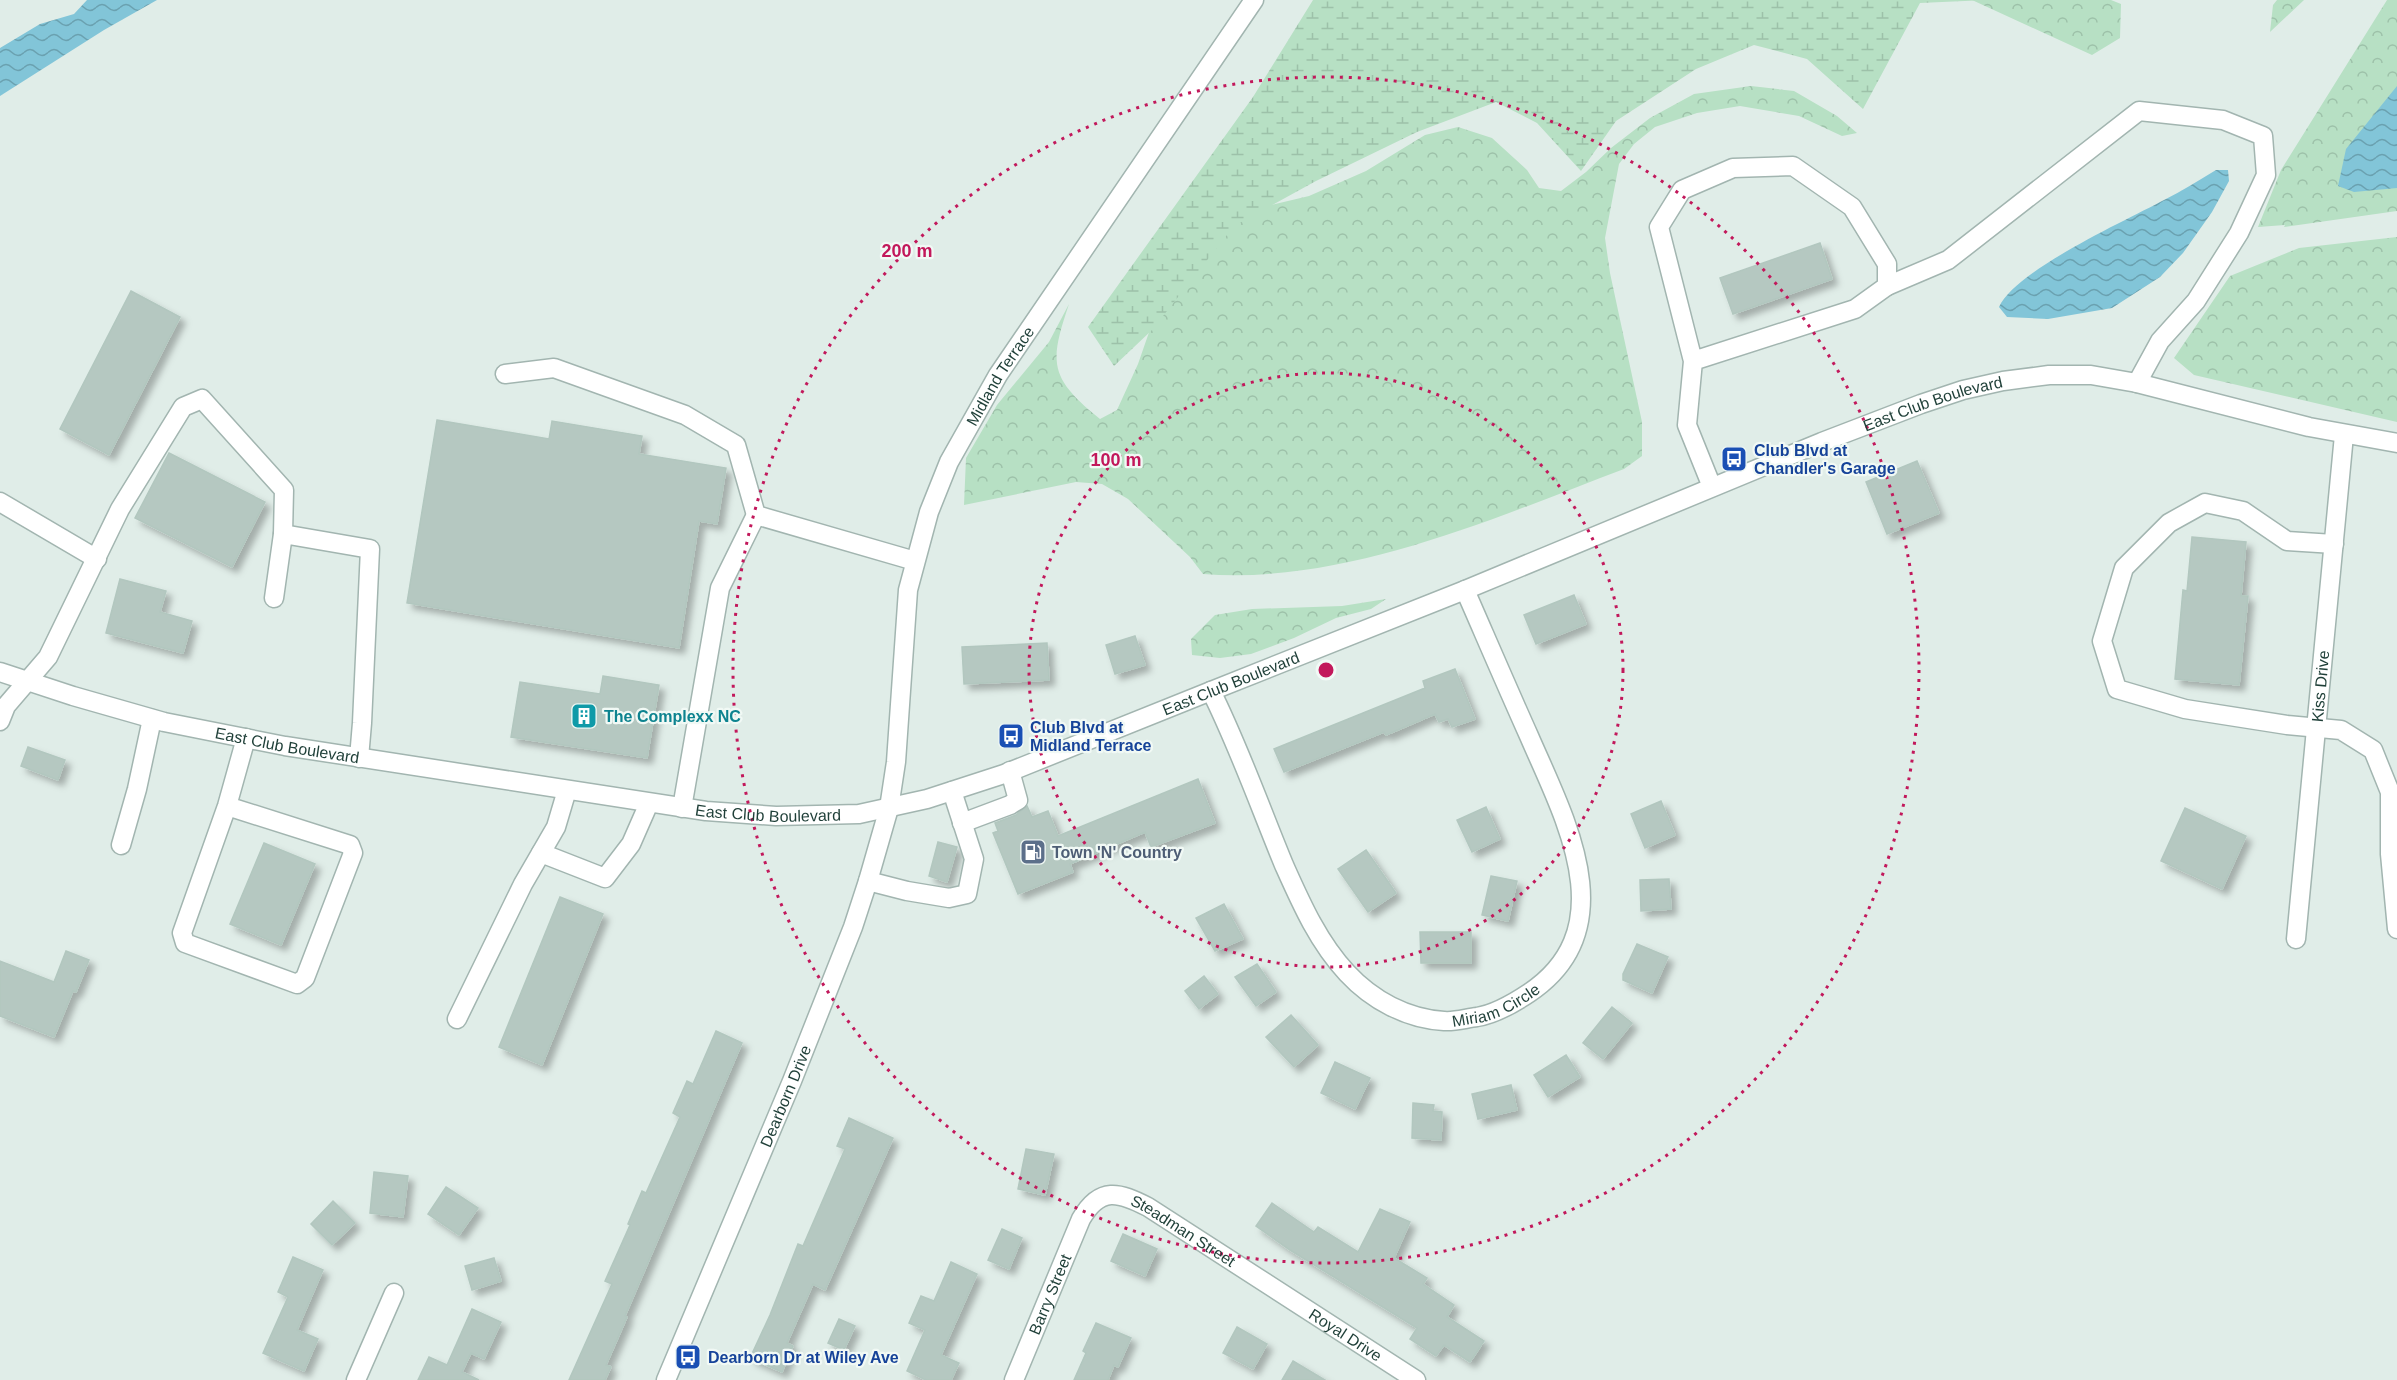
<svg xmlns="http://www.w3.org/2000/svg" width="2397" height="1380" viewBox="0 0 2397 1380" font-family="Helvetica,sans-serif">
  <style>
    .forest { fill: url(#forest-crowns) }
    .wetland { fill: url(#wetland-marsh) }
    .water { fill: url(#water-waves) }
    .building { fill: #b5c8c1; stroke: #b2c7bf; stroke-width: 1.5; filter: url(#shadow) }
    .lines { fill: none; stroke-linecap: round; stroke-linejoin: round }
    .minor-casing { stroke: #a2b5b0; stroke-width: 21 }
    .minor { stroke: #fff; stroke-width: 18 }
    .ring { fill: none; stroke: #c2185b; stroke-width: 3; stroke-dasharray: 3 6 }
    .labels { text-anchor: middle; dominant-baseline: central; stroke-width: 4.5; stroke-linejoin: round; paint-order: stroke }
    .street-label { font-size: 16px; fill: #1f3f38; stroke: #f1f9f5 }
    .transit-label { font-size: 16px; font-weight: bold; fill: #164399; stroke: #f1f9f5; text-anchor: start }
    .culture-label { font-size: 16px; font-weight: bold; fill: #0d838f; stroke: #f1f9f5; text-anchor: start }
    .service-label { font-size: 16px; font-weight: bold; fill: #4e5e75; stroke: #f1f9f5; text-anchor: start }
    .centre { fill: #c2185b; stroke: #f1f9f5; stroke-width: 3 }
    .ring-label { font-size: 18px; text-anchor: middle; font-weight: bold; fill: #c2185b; stroke: #f1f9f5; stroke-width: 4.5; stroke-linejoin: round; paint-order: stroke }
  </style>
  <defs>
    <pattern id="forest-crowns" width="20" height="18" patternUnits="userSpaceOnUse" patternTransform="scale(1.5)"><rect width="20" height="18" fill="#b7e0c4"/><path d="M2 6a3 3 0 1 1 6 0M12 15a3 3 0 1 1 6 0" fill="none" stroke="#9dc1a9"/></pattern>
    <pattern id="wetland-marsh" width="20" height="14" patternUnits="userSpaceOnUse" patternTransform="scale(1.5)"><rect width="20" height="14" fill="#b7e0c4"/><path d="M1 5h8M5 5V1M11 12h8M15 12V8" fill="none" stroke="#9dc1a9"/></pattern>
    <pattern id="water-waves" width="16" height="10" patternUnits="userSpaceOnUse" patternTransform="scale(1.5)"><rect width="16" height="10" fill="#82c5d8"/><path d="M0 5q4-4 8 0t8 0" fill="none" stroke="#6aa1b0"/></pattern>
    <filter id="shadow"><feDropShadow dx="5.5" dy="5.5" stdDeviation="3" flood-color="#0004"/></filter>
  </defs>
  <rect width="100%" height="100%" fill="#e0ede8"/>
  <path class="forest" d="M1972,0h139l10,4 -1,34 -28,17z
    M2277,0h27l-34,32 3,-27z
    M2387,0h10v211l-113,16 1,-2 -27,2 23,-57z
    M1751,86l43,5 43,25 20,17 -15,3 -43,-20 -59,-10 -43,7 -42,14 -21,17 -15,20 -14,74 5,35 32,149v34l-18,13c-130,49 -279,116 -421,105l-13,-17 -62,-58 -26,-15 -26,-2 -112,23 2,-47 31,-53 52,-63 20,-38c-20,59 -20,74 31,115l17,-9 21,-46 17,-49 79,-101 75,-18 57,-25 59,-36 33,-8 34,11 35,32 12,18 22,3 25,-19 25,-24 39,-30 44,-24z
    M2397,237v185l-203,-47 -20,-17 56,-82 69,-28z
    M1386,599l-15,10 -35,9 -42,20 -43,16 -31,4 -28,-3 -1,-16 24,-24 37,-6 90,-3z"/>
  <path class="wetland" d="M1313,0h674l-67,3 -57,106 -56,-50 -53,-14 -58,24 -80,52 -35,50 -44,-48 -41,-21 -79,30 -101,49 -82,45 -82,104 -38,36 -26,-39 165,-230z"/>
  <path class="water" d="M87,0h70l-53,30 -104,66v-48l40,-24 34,-10z
    M2397,86v102l-43,4 -16,-6 8,-37z
    M2216,170h12l1,11 -17,31 -29,41 -23,24 -48,31 -64,11 -41,-2 -8,-10c17,-37 126,-86 165,-107 18,-9 35,-20 52,-30z"/>
  <path class="building" d="M1820,243l12,36 -99,35 -13,-36z
    M131,291l49,26 -71,138 -49,-26z
    M437,420l112,19 3,-18 90,15 -3,18 87,14 -9,56 -18,-3 -20,127 -272,-45z
    M169,453l96,49 -33,65 -97,-49z
    M1917,461l22,52 -52,21 -21,-52z
    M2192,537l54,5 -5,54h7l-9,89 -64,-6 8,-89 4,1z
    M120,579l46,12 -6,21 32,9 -9,32 -77,-20z
    M1574,595l12,29 -50,20 -12,-29z
    M1135,636l10,29 -30,9 -9,-29z
    M1047,643l2,37 -85,4 -2,-37z
    M1455,669l20,50 -23,8 -4,-8 -9,3 -4,-8 -49,21 -2,-3 -100,40 -10,-23 151,-61 -2,-7z
    M603,676l56,9 -12,73 -136,-21 9,-55 80,12z
    M28,747l37,13 -7,20 -37,-14z
    M1198,779l17,44 -64,24 -6,-15 -75,32 3,8 -55,22 -25,-61 5,-2 -3,-8 21,-8 11,-9 5,11 16,-6 10,25z
    M1661,801l14,34 -30,13 -14,-34z
    M1486,807l14,32 -28,13 -15,-32z
    M2185,808l61,28 -24,53 -61,-28z
    M938,842l19,5 -10,35 -18,-6z
    M264,843l51,21 -34,81 -51,-21z
    M1366,850l30,43 -28,19 -30,-43z
    M1491,876l26,5 -9,40 -26,-6z
    M1669,879l2,30 -30,2 -1,-31z
    M560,897l43,17 -61,151 -43,-18z
    M1224,904l19,35 -28,12 -19,-33z
    M1420,932h51v31h-50z
    M1637,944l31,13 -16,36 -29,-13v-6z
    M66,951l23,9 -13,32 -3,-1 -19,46 -54,-21v-55l54,21z
    M1257,964l19,28 -20,14 -21,-29z
    M1204,976l14,18 -19,15 -14,-18z
    M1612,1007l20,16 -29,36 -20,-16z
    M1291,1015l27,30 -24,22 -28,-30z
    M716,1031l26,12 -117,273 2,1 -21,48 5,2 -6,13h-36l43,-96 -7,-3 25,-56 -2,-1 14,-33 4,2 34,-76 -7,-4 14,-32 6,3z
    M1566,1055l14,22 -32,20 -14,-22z
    M1335,1062l35,16 -15,31 -34,-16z
    M1511,1085l6,25 -39,9 -6,-25z
    M1413,1103l21,2 -1,6 9,1 -1,28 -29,-2z
    M849,1118l44,20 -68,152 -12,-6 -26,59 6,3 -11,26 -32,-14 20,-43 28,-71 5,2 42,-97 -8,-3z
    M1026,1149l28,5 -9,41 -27,-6z
    M374,1172l34,4 -5,41 -33,-4z
    M446,1187l32,21 -19,27 -31,-21z
    M333,1201l22,22 -23,22 -21,-21z
    M1272,1203l42,29 4,-5 40,25 22,-43 30,13 -16,36 33,20 -4,6 31,21 -7,12 37,24 -14,21 -26,-17 -8,11 -26,-17 7,-11 -127,-78 -34,-24z
    M1002,1229l20,9 -13,31 -21,-9z
    M1123,1234l34,15 -12,27 -34,-15z
    M293,1257l30,13 -26,60 21,9 -14,32 -41,-18 25,-56 -10,-5z
    M494,1258l7,23 -29,9 -7,-24z
    M951,1262l26,12 -36,81 18,8 -8,17h-25l-19,-9 18,-41 -16,-7 12,-27 13,5z
    M472,1309l29,13 -17,37 -13,-6 -9,19 17,8h-61l11,-23 18,8z
    M839,1319l16,7 -11,24 -16,-7z
    M1096,1323l35,15 -13,29 -4,-2 -6,15h-34l12,-27 -3,-2z
    M1237,1327l30,17 -14,25 -30,-16z
    M1293,1361l32,19h-43z"/>
  <g class="lines">
    <g class="minor-casing">
      <g id="minor">
        <path d="M1887,286l61,-26 191,-149 84,9 40,16 3,39 -27,58 -43,68 -36,40 -23,42"/>
        <path d="M1693,361l-34,-134 23,-37 51,-22 60,-2 59,41 35,57v22l-32,23 -162,52 -6,64 25,62"/>
        <path d="M505,374l49,-6 131,47 51,30 20,70 159,46"/>
        <path d="M0,502l97,57"/>
        <path d="M2334,544l-47,-3 -44,-30 -38,-8 -36,20 -45,45 -22,73 15,48 68,20 102,16 54,5 32,20 17,42v62l7,75"/>
        <path d="M274,598l9,-64 87,15 -8,174 -3,35"/>
        <path id="s1" d="M0,672l73,24 91,26 121,24 421,65 70,5 83,-2 68,-15 77,-25 207,-83 254,-101 357,-148 99,-38 42,-14 40,-9 46,-6h42l46,8 172,44 88,16"/>
        <path id="s2" d="M1211,691c28,56 49,116 73,174 17,38 34,77 63,108 25,27 60,46 97,48 11,1 23,-3 33,-4 19,-3 37,-14 52,-24 97,-65 35,-176 0,-257 -22,-49 -43,-98 -64,-146"/>
        <path d="M0,721l6,-15 42,-49 72,-148 63,-102 19,-8 82,91 -1,44"/>
        <path d="M227,806l123,39 3,8 -48,125 -8,6 -112,-41 -3,-10 45,-127 19,-68"/>
        <path d="M682,808l38,-220 36,-73"/>
        <path d="M962,823l48,-18 8,-5 -8,-29"/>
        <path d="M121,845l16,-56 15,-70"/>
        <path d="M541,853l64,25 26,-34 18,-41"/>
        <path d="M868,881l39,10 42,7 18,-4 7,-35 -22,-68"/>
        <path id="s3" d="M2296,939l48,-504"/>
        <path d="M457,1019l66,-135 33,-57 11,-37"/>
        <path d="M356,1380l38,-87"/>
        <path id="s4" d="M666,1380l126,-299 61,-154 15,-46 21,-73 7,-46 12,-172 21,-78 20,-50 49,-87 256,-375"/>
        <path id="s5" d="M1014,1380l67,-161c19,-33 38,-27 67,-12l268,173"/>
      </g>
    </g>
    <use href="#minor" class="minor"/>
  </g>
  <g class="ring">
    <circle cx="1326" cy="670" r="297"/>
    <circle cx="1326" cy="670" r="593"/>
  </g>
  <defs>
    <g id="bus-square" transform="scale(1.35)"><rect x="-9" y="-9" width="18" height="18" rx="4" fill="#1a4fb4" stroke="#f1f9f5"/><path d="M-5-6H5V4H4V6H2V4H-2V6H-4V4H-5ZM-3.5-4V0h7V-4ZM-3.5 1.2v1.5H-2V1.2ZM2 1.2v1.5H3.5V1.2Z" fill="#fff"/></g>
    <g id="building-square" transform="scale(1.35)"><rect x="-9" y="-9" width="18" height="18" rx="4" fill="#0f9aa8" stroke="#f1f9f5"/><path d="M-4-6H4V6H1V3H-1V6H-4ZM-2.5-4.3h1.7v1.8h-1.7ZM.8-4.3h1.7v1.8H.8ZM-2.5-1h1.7V.8h-1.7ZM.8-1h1.7V.8H.8Z" fill="#fff"/></g>
    <g id="fuel-square" transform="scale(1.35)"><rect x="-9" y="-9" width="18" height="18" rx="4" fill="#5c6f8a" stroke="#f1f9f5"/><path d="M-5.5-6h7V0h2V4h1.3V-2.5L3-4.5l.8-.8L6-3V5H2.5V1h-1V6h-7ZM-4.2-4.7v3.2H.2V-4.7Z" fill="#fff"/></g>
  </defs>
  <g fill-rule="evenodd">
    <use href="#bus-square" x="1734" y="459"/>
    <use href="#building-square" x="584" y="716"/>
    <use href="#bus-square" x="1011" y="736"/>
    <use href="#fuel-square" x="1033" y="852"/>
    <use href="#bus-square" x="688" y="1357"/>
  </g>
  <g class="labels">
    <g class="street-label">
      <text stroke="none"><textPath href="#s4" startOffset="1068">Midland Terrace</textPath></text>
      <text stroke="none"><textPath href="#s1" startOffset="2025">East Club Boulevard</textPath></text>
      <text stroke="none"><textPath href="#s1" startOffset="1269">East Club Boulevard</textPath></text>
      <text stroke="none"><textPath href="#s3" startOffset="254">Kiss Drive</textPath></text>
      <text stroke="none"><textPath href="#s1" startOffset="297">East Club Boulevard</textPath></text>
      <text stroke="none"><textPath href="#s1" startOffset="783">East Club Boulevard</textPath></text>
      <text stroke="none"><textPath href="#s2" startOffset="480">Miriam Circle</textPath></text>
      <text stroke="none"><textPath href="#s4" startOffset="308">Dearborn Drive</textPath></text>
      <text stroke="none"><textPath href="#s5" startOffset="296">Steadman Street</textPath></text>
      <text stroke="none"><textPath href="#s5" startOffset="93">Barry Street</textPath></text>
      <text stroke="none"><textPath href="#s5" startOffset="489">Royal Drive</textPath></text>
    </g>
    <g class="transit-label">
      <text x="1754" y="450">Club Blvd at<tspan x="1754" dy="18">Chandler's Garage</tspan></text>
      <text x="1030" y="727">Club Blvd at<tspan x="1030" dy="18">Midland Terrace</tspan></text>
      <text x="708" y="1357">Dearborn Dr at Wiley Ave</text>
    </g>
    <g class="culture-label">
      <text x="604" y="716">The Complexx NC</text>
    </g>
    <g class="service-label">
      <text x="1052" y="852">Town 'N' Country</text>
    </g>
  </g>
  <circle cx="1326" cy="670" r="9" class="centre"/>
  <g class="ring-label">
    <text x="907" y="257">200 m</text>
    <text x="1116" y="466">100 m</text>
  </g>
</svg>
